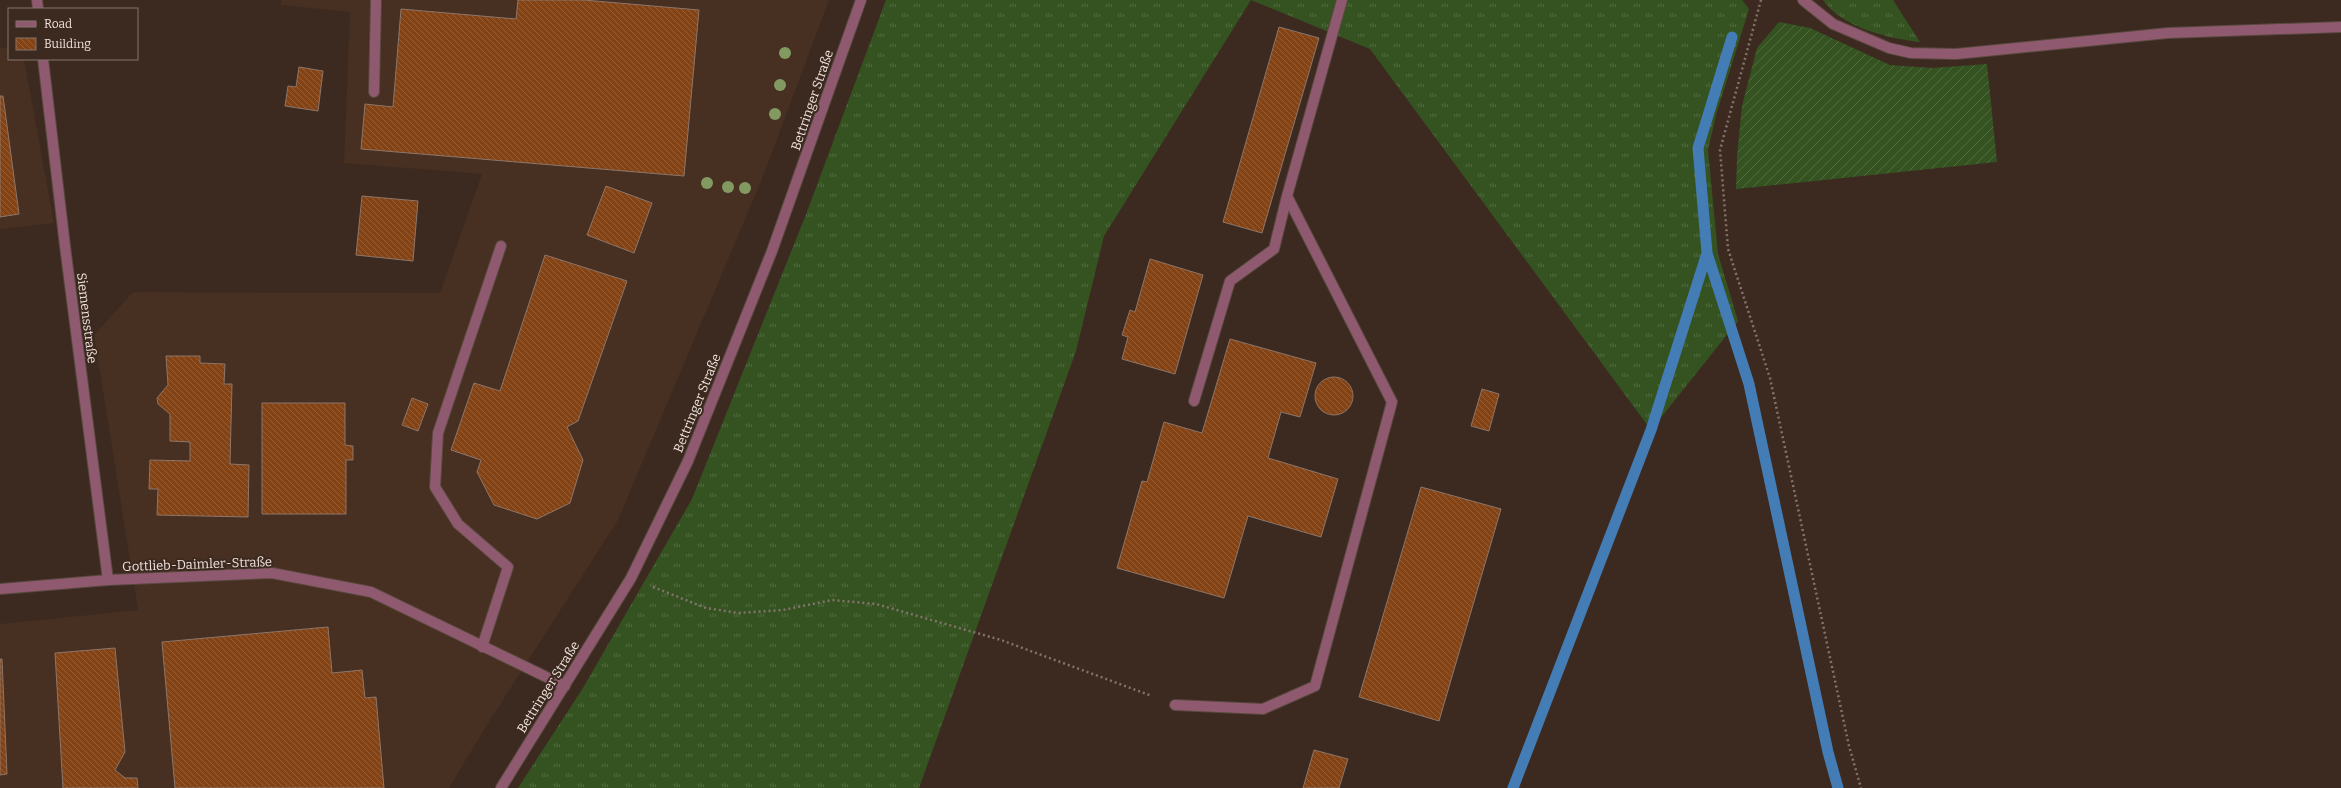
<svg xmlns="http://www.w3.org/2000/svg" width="2341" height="788" viewBox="0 0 2341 788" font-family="Bitter,serif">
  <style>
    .built { fill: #472f21 }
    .grass { fill: url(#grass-tufts) }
    .garden { fill: url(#garden-furrows) }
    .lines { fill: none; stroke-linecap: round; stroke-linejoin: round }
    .stream { stroke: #447db5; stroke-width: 11 }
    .building { fill: url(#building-back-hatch); stroke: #8c766a }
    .service-casing { stroke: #59483e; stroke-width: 12 }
    .minor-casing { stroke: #59483e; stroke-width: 12 }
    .tertiary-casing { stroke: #59483e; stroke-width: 12 }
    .path { stroke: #83746b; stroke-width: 2.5; stroke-dasharray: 2 3; stroke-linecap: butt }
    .service { stroke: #8f5a70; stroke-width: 10 }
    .minor { stroke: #8f5a70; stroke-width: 10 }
    .tertiary { stroke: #8f5a70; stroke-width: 10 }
    .tree { fill: #829a62 }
    .labels { text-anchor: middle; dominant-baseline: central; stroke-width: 4; stroke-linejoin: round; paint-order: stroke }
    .street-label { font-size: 13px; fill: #efe3dc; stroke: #3c2a20 }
  </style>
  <defs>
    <pattern id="grass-tufts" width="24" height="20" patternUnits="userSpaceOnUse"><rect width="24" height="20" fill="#355321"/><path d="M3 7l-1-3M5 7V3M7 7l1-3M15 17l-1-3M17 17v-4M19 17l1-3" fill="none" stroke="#536c41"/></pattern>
    <pattern id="garden-furrows" width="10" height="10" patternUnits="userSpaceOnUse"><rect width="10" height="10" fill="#355321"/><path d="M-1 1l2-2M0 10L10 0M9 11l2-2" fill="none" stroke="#536c41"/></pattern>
    <pattern id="building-back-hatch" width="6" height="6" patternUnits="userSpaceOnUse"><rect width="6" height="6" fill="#844315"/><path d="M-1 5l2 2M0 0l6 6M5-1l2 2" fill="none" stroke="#965e36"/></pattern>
  </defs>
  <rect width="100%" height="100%" fill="#3c2a20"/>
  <path class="built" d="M281,0h548l-67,179 -144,341 -133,208 -36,60h-449v-164l138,-14 -44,-275 39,-43 307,1 42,-119 -138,-11 6,-151 -69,-7z
    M9,47v12h15l30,164 -54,6v-181z"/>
  <path class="grass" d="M886,0h856l7,9 -33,106 -8,35 10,104 20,67 -87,109 -281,-381 -119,-49 -147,236 -28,115 -157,437h-401l65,-100 109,-189 113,-282z
    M1823,0h70l27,42c-33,-4 -77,-14 -97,-42z"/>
  <path class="garden" d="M1779,22l31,6 80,37 42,3 55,-4 10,98 -261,27 1,-33 5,-50 15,-58z"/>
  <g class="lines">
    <path class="stream" d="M1732,37l-34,111 9,105 42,131 79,368 10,36
      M1513,788l138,-358 56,-177"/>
  </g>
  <path class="building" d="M518,0h66l115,10 -15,166 -323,-27 4,-45 28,3 8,-98 115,10z
    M1279,27l40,11 -57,195 -39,-11z
    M299,67l24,4 -5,40 -33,-5 3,-20 8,1z
    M0,96h3l16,118 -19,3z
    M606,186l46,17 -18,50 -47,-18z
    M362,196l56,5 -5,60 -57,-6z
    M545,255l82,26 -49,140 -11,6 16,33 -13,43 -33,16 -43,-14 -17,-33 4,-12 -30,-10 23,-67 26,8z
    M1150,259l53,16 -28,99 -53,-15 6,-22 -6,-2 8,-25 5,2z
    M1230,339l86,24 -16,54 -19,-5 -13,46 70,21 -17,58 -73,-21 -24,82 -107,-30 25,-87 5,1 17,-60 38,11z
    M166,356h34v7l25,1 -1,20h8l-2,80 19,1 -1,52 -91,-2 1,-26h-9l1,-29 40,1v-19l-20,-1v-27l-12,-10 -1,-6 11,-13z
    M1315 396a19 19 0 1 1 38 0a19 19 0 1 1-38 0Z
    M1482,389l17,5 -10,37 -18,-5z
    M412,398l16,6 -10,27 -16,-6z
    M262,403h83v42l8,1v14h-7v54h-84z
    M1421,487l80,22 -62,212 -80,-24z
    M328,627l4,46 30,-3 3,28 11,-1 8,91h-209l-13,-146z
    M115,648l10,104 -10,18 10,8h12l1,10h-75l-8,-135z
    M0,659h2l5,115 -7,1z
    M1314,750l34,9 -9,29h-36z"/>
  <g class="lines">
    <g class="service-casing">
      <path id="service" d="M37,0l1,9
        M43,59l22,187 43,334
        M374,92l2,-92
        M1194,401l36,-120 44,-32 13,-53
        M482,647l26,-80 -50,-43 -23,-37 3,-54 63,-187
        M1175,705l88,4 52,-23 77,-284 -105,-206 55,-196"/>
    </g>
    <g class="minor-casing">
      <path id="minor" d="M1803,0l30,24 56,24 22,5 45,1 212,-21 173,-6
        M0,589l108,-9 164,-7 99,19 194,94"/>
    </g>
    <g class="tertiary-casing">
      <path id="tertiary" d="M501,788l130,-210 57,-117 84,-210 89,-251"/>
    </g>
    <path class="path" d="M1761,0l-41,150 8,99 42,129 79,368 12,42
      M653,587l53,21 32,5 45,-3 49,-10 44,4 125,36 151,56"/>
    <use href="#service" class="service"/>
    <use href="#minor" class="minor"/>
    <use href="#tertiary" class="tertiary"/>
  </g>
  <g class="tree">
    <circle cx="785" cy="53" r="6"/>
    <circle cx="780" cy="85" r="6"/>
    <circle cx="775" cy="114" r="6"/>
    <circle cx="707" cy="183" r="6"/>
    <circle cx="728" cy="187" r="6"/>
    <circle cx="745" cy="188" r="6"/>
  </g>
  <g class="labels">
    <g class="street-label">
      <text transform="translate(812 100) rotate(-71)">Bettringer Straße</text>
      <text transform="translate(87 318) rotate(83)">Siemensstraße</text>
      <text transform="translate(697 403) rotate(-68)">Bettringer Straße</text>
      <text transform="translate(197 564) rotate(-2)">Gottlieb-Daimler-Straße</text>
      <text transform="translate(548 687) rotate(-58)">Bettringer Straße</text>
    </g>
  </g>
  <rect x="8" y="8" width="130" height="52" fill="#3c2a20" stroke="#84746b"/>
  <rect x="16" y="21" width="20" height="6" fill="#8f5a70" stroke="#84746b"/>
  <text x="44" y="28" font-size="12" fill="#efe3dc">Road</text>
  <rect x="16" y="38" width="20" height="12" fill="url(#building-back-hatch)" stroke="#84746b"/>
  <text x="44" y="48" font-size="12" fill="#efe3dc">Building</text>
</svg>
